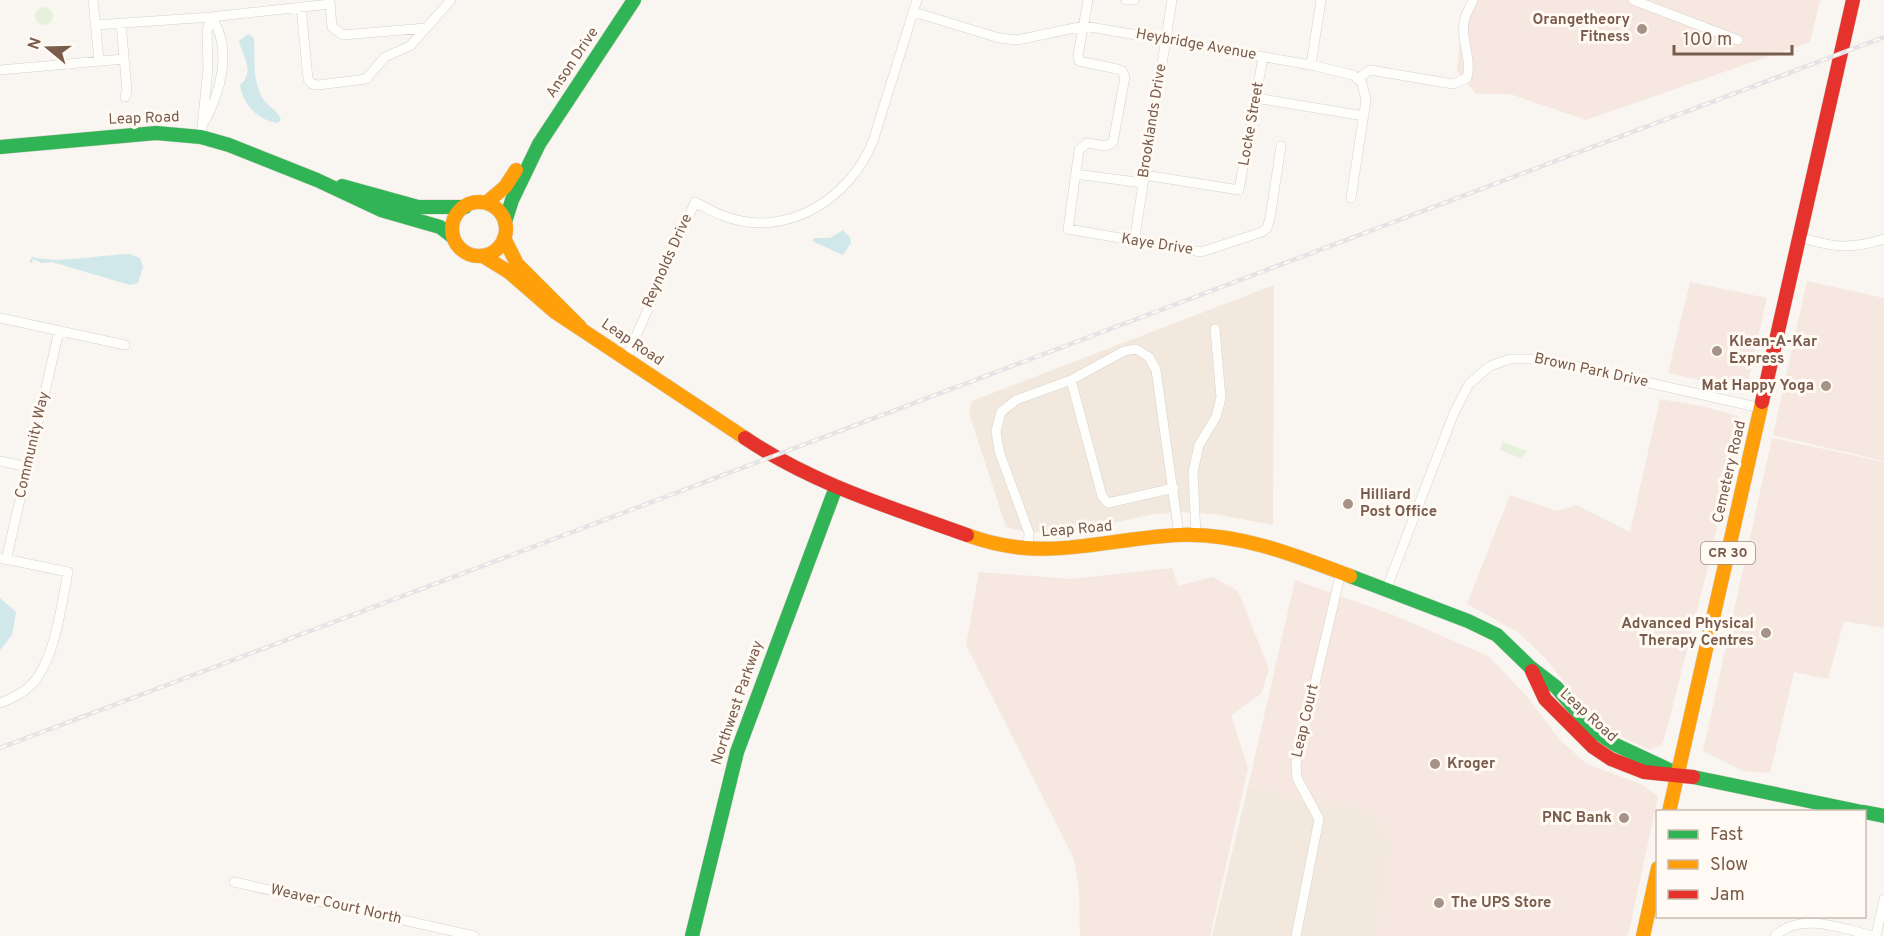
<svg xmlns="http://www.w3.org/2000/svg" width="1884" height="936" viewBox="0 0 1884 936" font-family="Overpass,sans-serif">
  <style>
    .residential { fill: #f2e8de }
    .commercial { fill: #f6e8e1 }
    .green { fill: #e7f0db }
    .water { fill: #d0e8ea }
    .lines { fill: none; stroke-linecap: round; stroke-linejoin: round }
    .street-casing { stroke: #d7d1cb; stroke-width: 10 }
    .fast-casing { stroke: #d9d2cb; stroke-width: 15 }
    .slow-casing { stroke: #d9d2cb; stroke-width: 15 }
    .jam-casing { stroke: #d9d2cb; stroke-width: 15 }
    .street { stroke: #fefefd; stroke-width: 9 }
    .fast { stroke: #30b455; stroke-width: 14 }
    .slow { stroke: #ff9f0a; stroke-width: 14 }
    .jam { stroke: #e5322d; stroke-width: 14 }
    .rail-casing { stroke: #e6e3e7; stroke-width: 4.5 }
    .rail { stroke: #fffaf3; stroke-width: 2; stroke-dasharray: 7; stroke-linecap: butt }
    .poi-dot { fill: #a69286; stroke: #fffaf3; stroke-width: 2 }
    .labels { text-anchor: middle; dominant-baseline: central; stroke-width: 6; stroke-linejoin: round; paint-order: stroke }
    .shield { fill: #fffaf3; stroke: #a28b7f; stroke-width: 1.5 }
    .shield-label { font-size: 14px; font-weight: bold; fill: #7a5c4d }
    .poi-label { font-size: 15px; font-weight: bold; fill: #7a5c4d; stroke: #fffaf3; text-anchor: end }
    .street-label { font-size: 15px; fill: #7a5c4d; stroke: #fffaf3 }
  </style>
  <rect width="100%" height="100%" fill="#f9f5f0"/>
  <path class="residential" d="M1274,285l-1,240 -58,-11 -38,-2 -28,3 -50,11 -34,4 -36,3 -23,-6 -37,-114 3,-12z
    M1248,787l123,25 21,32 -18,92h-162z"/>
  <path class="commercial" d="M1468,0h352l-10,42 -224,78 -76,-26h-34l-19,-23 5,-51z
    M1807,281l77,17v163l-111,-26z
    M1690,282l77,16 -20,88 -3,4 -76,-17z
    M1660,399l41,7 37,10 3,3 -32,144 -40,158 -7,24 -13,5 -29,-14 -26,-16 -49,-62 -27,-26 -51,-28 43,-109 47,16 19,-6 54,27z
    M1772,438l112,24v166l-40,-7 -16,58 -34,-7 -24,101 -27,-2 -40,-20z
    M1172,568l6,18 34,-9 26,14 31,78 -8,25 -30,21 17,53 -38,168h-130l-1,-45 -5,-32 -108,-214 13,-73 92,7z
    M1295,580l101,36 92,40 38,39 33,44 28,25 54,20 17,12 -30,140h-254l18,-92 -21,-32 -123,-25z"/>
  <path class="green" d="M35 16a9 9 0 1 1 18 0a9 9 0 1 1-18 0Z
    M1503,441v1l24,9 -6,7 -21,-8z"/>
  <path class="water" d="M248,34l6,4c1,21 -2,42 9,61 5,8 15,11 18,21l-4,3c-20,-3 -34,-19 -37,-38 16,-14 2,-29 -1,-44z
    M843,230l7,7 1,6 -8,12 -31,-14 2,-3h16z
    M129,254l11,4 3,9 -5,16 -8,2 -78,-23 -10,1 -9,-4 -1,4 -3,-1 3,-5c30,7 66,-2 97,-3z
    M0,598l16,14 -4,23 -12,15z"/>
  <g class="lines">
    <g class="street-casing">
      <path id="street" d="M93,0l6,61
        M1088,0l-10,55 1,6 38,8 5,2 3,6 -12,65 -7,4 -19,-3 -8,7 -11,79 133,23 61,-20 5,-4 3,-10 11,-72
        M1126,0h8
        M1633,0l105,40
        M330,1l2,26 11,8 83,-7
        M301,7l7,72 4,5 6,1 48,-6 19,-22 25,-11 41,-46
        M914,12l85,26 18,2 67,-14 227,39 42,10 9,8 4,17 -15,98
        M121,23l6,68 -2,6
        M96,25l115,-8 119,-13
        M1311,65l10,-65
        M0,70l124,-11
        M1357,79l13,-9 83,14 14,-6c5,-21 -6,-35 -3,-56 1,-7 6,-15 9,-22
        M1256,98l108,18
        M201,137l7,-69 -1,-36 4,-15c22,31 10,76 -8,107
        M1076,174l67,9
        M1144,175l95,15 24,-133
        M1799,237c34,10 50,13 85,2
        M1134,242l38,-242
        M0,318l125,27
        M626,359l69,-157c10,5 19,11 29,14 62,24 127,-18 149,-75l44,-141
        M1071,380l31,116 6,7 66,-15
        M0,461l28,6
        M1196,535l-3,-63 6,-27 17,-28 5,-19 -6,-69
        M1028,550l1,-17 -30,-82 -3,-20 5,-19 15,-12 55,-20 53,-29 12,-2 13,8 7,13 23,165
        M6,560l53,-229
        M1386,590l68,-177 15,-29 21,-18 20,-7h33l218,49
        M0,703c10,-4 20,-8 29,-16 26,-24 32,-81 39,-115l-68,-14
        M234,882l240,54
        M1296,936l23,-117 -22,-41 -1,-14 45,-192
        M1775,936c25,-25 69,-7 98,0
        M1876,936l8,-37"/>
    </g>
    <g class="fast-casing">
      <path id="fast" d="M0,147l156,-14 45,4 28,8 88,35 64,30 59,17 13,10
        M342,186l76,21h47
        M505,222l7,-22 27,-56 95,-144
        M1350,576l118,45 29,14 33,32 26,20 37,43 23,15 62,29
        M1693,777l169,35
        M1864,812l20,4
        M692,936l45,-184 99,-265"/>
    </g>
    <g class="slow-casing">
      <path id="slow" d="M452 229a27 27 0 1 1 54 0a27 27 0 1 1-54 0Z
        M486,203l19,-16 11,-17
        M504,238l13,26 63,63
        M483,256l26,16 46,40 190,126
        M967,535c78,29 133,4 211,0 59,-3 117,20 172,41
        M1669,812l93,-410
        M1643,936l15,-68"/>
    </g>
    <g class="jam-casing">
      <path id="jam" d="M1762,402l91,-402
        M745,438c68,46 145,69 222,97
        M1532,671l13,28 48,48 18,12 33,13 49,5"/>
    </g>
    <use href="#street" class="street"/>
    <use href="#fast" class="fast"/>
    <use href="#slow" class="slow"/>
    <use href="#jam" class="jam"/>
    <g class="rail-casing">
      <path id="rail" d="M0,748l1884,-711"/>
    </g>
    <use href="#rail" class="rail"/>
  </g>
  <g class="poi-dot">
    <circle cx="1642" cy="29" r="6"/>
    <circle cx="1717" cy="351" r="6"/>
    <circle cx="1826" cy="386" r="6"/>
    <circle cx="1348" cy="504" r="6"/>
    <circle cx="1766" cy="633" r="6"/>
    <circle cx="1435" cy="764" r="6"/>
    <circle cx="1624" cy="818" r="6"/>
    <circle cx="1439" cy="903" r="6"/>
  </g>
  <g class="labels">
    <rect class="shield" x="1701" y="542" width="54" height="22" rx="4.5"/>
    <g class="shield-label">
      <text x="1728" y="553">CR 30</text>
    </g>
    <g class="poi-label">
      <text x="1630" y="20">Orangetheory<tspan x="1630" dy="17">Fitness</tspan></text>
      <text x="1729" y="342" text-anchor="start">Klean-A-Kar<tspan x="1729" dy="17">Express</tspan></text>
      <text x="1814" y="386">Mat Happy Yoga</text>
      <text x="1360" y="495" text-anchor="start">Hilliard<tspan x="1360" dy="17">Post Office</tspan></text>
      <text x="1754" y="624">Advanced Physical<tspan x="1754" dy="17">Therapy Centres</tspan></text>
      <text x="1447" y="764" text-anchor="start">Kroger</text>
      <text x="1612" y="818">PNC Bank</text>
      <text x="1451" y="903" text-anchor="start">The UPS Store</text>
    </g>
    <g class="street-label">
      <text transform="translate(1196 45) rotate(10)">Heybridge Avenue</text>
      <text transform="translate(573 63) rotate(-56)">Anson Drive</text>
      <text transform="translate(144 119) rotate(-2)">Leap Road</text>
      <text transform="translate(1153 121) rotate(-81)">Brooklands Drive</text>
      <text transform="translate(1252 124) rotate(-80)">Locke Street</text>
      <text transform="translate(1157 245) rotate(9)">Kaye Drive</text>
      <text transform="translate(668 261) rotate(-66)">Reynolds Drive</text>
      <text transform="translate(632 343) rotate(34)">Leap Road</text>
      <text transform="translate(1591 371) rotate(12)">Brown Park Drive</text>
      <text transform="translate(33 445) rotate(-77)">Community Way</text>
      <text transform="translate(1730 472) rotate(-77)">Cemetery Road</text>
      <text transform="translate(1077 530) rotate(-5)">Leap Road</text>
      <text transform="translate(738 703) rotate(-71)">Northwest Parkway</text>
      <text transform="translate(1588 716) rotate(42)">Leap Road</text>
      <text transform="translate(1306 721) rotate(-77)">Leap Court</text>
      <text transform="translate(336 905) rotate(13)">Weaver Court North</text>
    </g>
  </g>
  <rect x="1656" y="810" width="210" height="108" fill="#fffaf3" stroke="#cabbb1" stroke-width="1.5"/>
  <rect x="1668" y="830" width="30" height="9" fill="#30b455" stroke="#cabbb1" stroke-width="1.5"/>
  <text x="1710" y="840" font-size="18" fill="#7a5c4d">Fast</text>
  <rect x="1668" y="860" width="30" height="9" fill="#ff9f0a" stroke="#cabbb1" stroke-width="1.5"/>
  <text x="1710" y="870" font-size="18" fill="#7a5c4d">Slow</text>
  <rect x="1668" y="890" width="30" height="9" fill="#e5322d" stroke="#cabbb1" stroke-width="1.5"/>
  <text x="1710" y="900" font-size="18" fill="#7a5c4d">Jam</text>
  <g transform="translate(48 48) rotate(289)" stroke="#fffaf3" stroke-width="4.5" paint-order="stroke">
  <path d="M0-4.5L10 22L0 15L-10 22Z" fill="#7a5c4d"/>
  <text y="-9" font-size="16" font-weight="bold" text-anchor="middle" fill="#7a5c4d">N</text>
  </g>
  <path d="M1674 45v9h118v-9" fill="none" stroke="#7a5c4d" stroke-width="3"/>
  <text x="1683" y="45" font-size="18" fill="#7a5c4d" stroke="#fffaf3" stroke-width="4.5" paint-order="stroke">100 m</text>
</svg>
